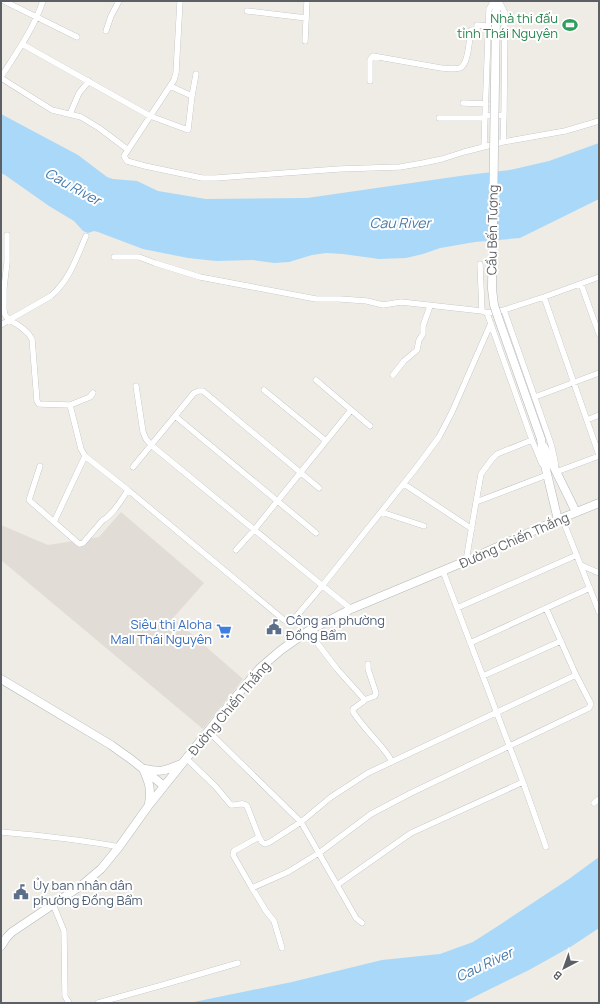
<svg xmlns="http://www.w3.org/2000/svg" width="600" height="1004" viewBox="0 0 600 1004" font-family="Manrope,sans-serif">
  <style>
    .education { fill: #e1ddd6 }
    .water { fill: #a9d8f9 }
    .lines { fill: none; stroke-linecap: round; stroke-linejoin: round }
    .street-casing { stroke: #b2b5b9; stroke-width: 6 }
    .secondary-casing { stroke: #b3b7bb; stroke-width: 9 }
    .street { stroke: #fff; stroke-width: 5.5 }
    .secondary { stroke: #fff; stroke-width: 8 }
    .secondary-bridge-casing { stroke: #b3b7bb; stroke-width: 9; stroke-linecap: butt }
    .secondary-bridge { stroke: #fff; stroke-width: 8 }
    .labels { text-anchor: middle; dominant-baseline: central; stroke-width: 4; stroke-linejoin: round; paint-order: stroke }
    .leisure-label { font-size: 13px; fill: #27864d; stroke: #fff; text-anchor: end }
    .street-label { font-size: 13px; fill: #5c6064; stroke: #fff }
    .service-label { font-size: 13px; fill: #4e5e75; stroke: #fff; text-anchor: start }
    .shop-label { font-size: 13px; fill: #366cbe; stroke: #fff; text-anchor: end }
    .water-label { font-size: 14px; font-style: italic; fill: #477aaa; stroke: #fff }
  </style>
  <rect width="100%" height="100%" fill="#eeece5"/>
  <path class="education" d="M121,512l83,71 -31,35 70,61 -40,50 -202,-169v-35l47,20 51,-8z"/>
  <path class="water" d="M1,114l77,41 29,22 6,2 24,2 21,10 48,8 101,-1 160,-23 43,-5 39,-9 50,-18v56l-79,39 -45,4 -35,6 -17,6 -17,4 -27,1 -36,-5 -17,-1 -14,2 -23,7 -15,1 -21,-3 -37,1 -28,-3 -45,-9 -45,-17 -4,-1 -6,2 -5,-2 -9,-10 -25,-15 -44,-31 -4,-2z
    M599,857v71l-27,18 -43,24 -67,33h-273l103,-21 90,-22 58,-6 33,-12 28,-18 68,-45z"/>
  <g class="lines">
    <g class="street-casing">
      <path id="street" d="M4,1l73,36
        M180,1l-4,72 -2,7 -50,76 3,5 18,5 57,12h14l123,-9 61,-2 23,-4 19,-4 22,-7 39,-10 62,-11 34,-10
        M494,1l-5,8 -4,107 19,-1 1,-102 -6,-12
        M247,11l59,7
        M106,31l5,-15 8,-15
        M305,41l2,-40
        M22,44l128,72 38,14 4,-34
        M1,77c16,-25 32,-47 42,-76
        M1,78l51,32 29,7 18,11 28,21
        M370,81v-21l3,-4 68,12c6,0 13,2 19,0 9,-4 9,-29 11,-38h6v-5l11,1
        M170,86l22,10 4,-22
        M463,103l23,1
        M70,114l9,-21 10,-12
        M439,118h46
        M503,142l1,-27
        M484,147l1,-31
        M86,236c-10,23 -16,43 -35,60l-42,24c8,4 19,11 23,19l5,62 2,3 31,1 11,44 4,7 43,34 156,130 5,1 5,-2 28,-33 94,-118 23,-31 13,-25 39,-89
        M114,257h25l16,6 45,14 116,22h24l27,2 16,4 18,-3 81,9 5,2 17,-3 40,-13 55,-20
        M480,264l2,47
        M581,284l18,50
        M544,297l55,158
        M504,310l47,134 4,17 1,11 43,-16
        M487,313l45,127 10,24
        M1,325l8,-5 -4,-5 -1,-5v-22l3,-26v-27
        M393,375l11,-14 13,-11 2,-10 4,-6v-8l7,-20
        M316,380l54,46
        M136,386l7,46 3,7 5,6 200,164
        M264,390l62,51
        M535,397l64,-24
        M70,405l20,-8 3,-4
        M175,416l141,117
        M587,420l12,-5
        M40,466l-11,34 49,43 2,1 3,-1 20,-23c9,-4 19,-21 25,-30
        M133,467l61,-74 5,-2h4l116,97
        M404,484l68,45
        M476,502l5,-28 11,-15 5,-5 35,-14
        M381,512l43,14
        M562,518l37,94
        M54,522l31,-66
        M236,550l18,-20 97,-120
        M466,561l10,-59 71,-27 -1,-2
        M581,565l18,8
        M443,571l80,211 23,65
        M457,608l120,-53
        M308,631l29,38 26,29 1,2v1l-11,8v3c6,9 13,17 20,25 7,8 14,15 19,25
        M470,643l120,-55
        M483,676l78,-35
        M364,700l11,-4 1,-3 -8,-24v-5
        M208,731l93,91 55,96 6,5
        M186,758l30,29 15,18c6,1 11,-4 16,1l12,31 3,5 3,2 5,-2 31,-20 30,-25 37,-24 208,-98
        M594,803l5,-4
        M1,832c40,4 79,7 118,15
        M259,837l-25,14 -1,4 19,33 14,23 8,10 8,27
        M337,885l74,-52 112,-51
        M252,888l36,-16 31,-19 52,-39 40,-21 178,-85 2,-4 -15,-29 -30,-67
        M53,904l11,27 1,65 4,7
        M98,1003l61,-17 79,-23"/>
    </g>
    <g class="secondary-casing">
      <path id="secondary" d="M496,13l1,-12
        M541,439l2,18 15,63
        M544,447l32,65
        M1,679l110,66 21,15 32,26
        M145,769c18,4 20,1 36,-5
        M144,771c6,13 7,19 5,33
        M1,946l6,-9 5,-5 70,-47 19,-16 18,-22 30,-42 84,-105 27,-32 21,-18 27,-19 43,-22 115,-48 96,-43 37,-15"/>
    </g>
    <use href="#street" class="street"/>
    <use href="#secondary" class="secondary"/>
    <g class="secondary-bridge-casing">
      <path id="secondary-bridge" d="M496,13l-4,276 2,16 5,15 42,119"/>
    </g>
    <use href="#secondary-bridge" class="secondary-bridge"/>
  </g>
  <defs>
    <g id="stadium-bare" transform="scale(1.2)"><path d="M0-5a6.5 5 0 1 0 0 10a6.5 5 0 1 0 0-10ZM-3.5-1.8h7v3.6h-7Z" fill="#2e9e5b" stroke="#fff" stroke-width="2.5" paint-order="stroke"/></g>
    <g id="civic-bare" transform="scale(1.2)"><path d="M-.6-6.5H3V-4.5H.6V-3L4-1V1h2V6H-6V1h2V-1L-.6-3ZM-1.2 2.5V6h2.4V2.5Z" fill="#5c6f8a" stroke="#fff" stroke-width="2.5" paint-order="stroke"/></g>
    <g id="supermarket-bare" transform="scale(1.2)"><path d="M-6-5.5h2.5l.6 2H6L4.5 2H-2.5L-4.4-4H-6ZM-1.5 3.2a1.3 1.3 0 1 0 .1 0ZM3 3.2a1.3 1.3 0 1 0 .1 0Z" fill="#3f7fe0" stroke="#fff" stroke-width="2.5" paint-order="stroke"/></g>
  </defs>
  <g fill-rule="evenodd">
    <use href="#stadium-bare" x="570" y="25"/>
    <use href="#civic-bare" x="274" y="627"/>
    <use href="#supermarket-bare" x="224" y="631"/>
    <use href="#civic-bare" x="21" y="892"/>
  </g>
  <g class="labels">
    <g class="leisure-label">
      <text x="558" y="18">Nhà thi đấu<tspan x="558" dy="15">tỉnh Thái Nguyên</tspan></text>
    </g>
    <g class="street-label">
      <text transform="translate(492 230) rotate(-89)">Cầu Bến Tượng</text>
      <text transform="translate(514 540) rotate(-24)">Đường Chiến Thắng</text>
      <text transform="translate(229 708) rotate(-50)">Đường Chiến Thắng</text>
    </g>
    <g class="service-label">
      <text x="286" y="620">Công an phường<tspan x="286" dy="15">Đồng Bẩm</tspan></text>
      <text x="33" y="885">Ủy ban nhân dân<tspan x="33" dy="15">phường Đồng Bẩm</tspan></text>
    </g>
    <g class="shop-label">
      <text x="212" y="624">Siêu thị Aloha<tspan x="212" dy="15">Mall Thái Nguyên</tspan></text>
    </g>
    <g class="water-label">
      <text transform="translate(73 186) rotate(29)">Cau River</text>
      <text x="400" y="222">Cau River</text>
      <text transform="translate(484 964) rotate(-25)">Cau River</text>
    </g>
  </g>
  <rect width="600" height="1004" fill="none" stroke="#5c6064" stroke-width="4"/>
  <g transform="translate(564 968) rotate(221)" stroke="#ffffff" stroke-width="3" paint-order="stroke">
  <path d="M0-3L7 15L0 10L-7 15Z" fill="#5c6064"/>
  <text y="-6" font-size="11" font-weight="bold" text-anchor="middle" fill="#5c6064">B</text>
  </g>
</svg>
